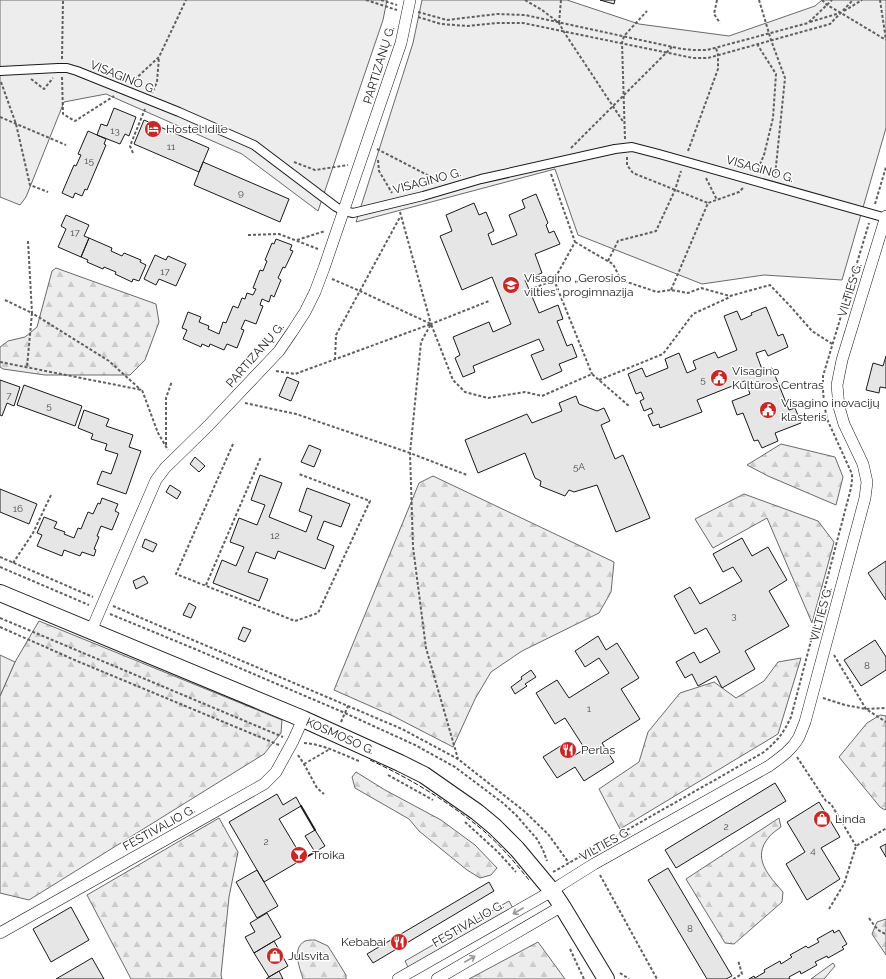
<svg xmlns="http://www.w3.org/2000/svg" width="886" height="979" viewBox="0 0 886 979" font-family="Raleway,sans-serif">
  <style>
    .forest { fill: url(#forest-firs); stroke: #6a6a6a }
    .built { fill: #ededed; stroke: #6a6a6a }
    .building { fill: #e6e6e6; stroke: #1a1a1a }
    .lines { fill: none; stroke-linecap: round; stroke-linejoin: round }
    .pedestrian-casing { stroke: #1a1a1a; stroke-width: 10 }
    .minor-casing { stroke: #1a1a1a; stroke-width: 12 }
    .secondary-casing { stroke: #1a1a1a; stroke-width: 18 }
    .path { stroke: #5f5f5f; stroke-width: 2; stroke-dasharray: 3 2; stroke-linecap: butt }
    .pedestrian { stroke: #fff; stroke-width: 8 }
    .minor { stroke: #fff; stroke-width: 11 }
    .secondary { stroke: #fff; stroke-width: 16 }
    .fence { stroke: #1a1a1a; stroke-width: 1; stroke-dasharray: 5 2; stroke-linecap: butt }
    .wall { stroke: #1a1a1a; stroke-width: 2 }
    .oneway { stroke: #989898 }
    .labels { text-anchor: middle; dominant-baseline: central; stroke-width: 3; stroke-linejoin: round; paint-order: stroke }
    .number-label { font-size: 10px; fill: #4d4d4d }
    .street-label { font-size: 12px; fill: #1a1a1a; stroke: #fff }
    .poi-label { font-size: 12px; fill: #1a1a1a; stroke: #fff; text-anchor: start }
  </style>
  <defs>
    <pattern id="forest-firs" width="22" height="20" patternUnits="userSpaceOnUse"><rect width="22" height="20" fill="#ededed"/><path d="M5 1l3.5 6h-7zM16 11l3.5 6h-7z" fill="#cbcbcb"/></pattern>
  </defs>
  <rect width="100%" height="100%" fill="#fff"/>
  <path class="forest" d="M56,268l100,36 3,18 -14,38 -15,15h-85l-42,-6 -3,-2v-20l8,-6 17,-4 12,-10 15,-56z
    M781,444l54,13 8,20 -7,28 -68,-29 -21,-11z
    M433,476l181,86 -3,30 -12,21 -77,38 -31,21 -16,27 -22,48 -60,-31 -59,-26 85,-207z
    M744,494l74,27 16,21 -22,81 -45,-105 -54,30 -18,-29z
    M39,621l243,99 -1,13 -17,21 -235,146 -29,-7v-197l15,-34z
    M801,658l-23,76 -158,95 -21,-40 40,-27 9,-30 32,-39 34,-11 22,16 28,-17 14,-19z
    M880,715l6,1v93l-1,1 -5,-3 -41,-50 28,-34z
    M356,772l29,18 56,30 34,25 22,23 -6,7 -11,3 -13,-8 -48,-39 -10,-12 -54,-31 -3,-11z
    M219,818l19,34 -9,45 -8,78 1,4h-91l-44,-84z
    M779,818l2,9c-4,3 -9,6 -12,10 -18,21 0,39 14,55l-1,10 -48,42 -9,-1 -39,-64z
    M886,919v36l-14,-21 5,-12z
    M315,940l13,6 18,29v4h-43c-3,-11 -12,-30 2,-38 3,-1 7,-1 10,-1z
    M538,942l27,37h-96z
    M833,963l2,3 -11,13h-13z"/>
  <path class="built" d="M0,0h387l-4,20 -65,191 -76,-57 -136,-60 -42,8 -38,95 -6,8 -20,-8z
    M422,0h145l72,24 90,12 86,-30 7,-6h64v128l-44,152 -78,-5 -62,9 -124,-49 -23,-66 -199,53 57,-179z
    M0,655l15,7 -15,34z
    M509,901l5,9 -104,61 -5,-10z"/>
  <path class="building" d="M600,0h15l-1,4z
    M114,108l22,9 -7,19 -4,-2 -5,10 -23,-9 4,-11 6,2z
    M144,120l65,28 -10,24 -65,-28z
    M88,131l18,8 -2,5 2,1 -19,45 -2,-1 -3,7 -7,-3 -2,5 -11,-5 12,-28 2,1 5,-11 -3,-1z
    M203,162l86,37 -9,23 -86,-37z
    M536,194l12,29 -2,2 3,8 5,-2 6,13 -25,10 7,19 -17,7 14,33 19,-8 5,14 -6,2 10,25 5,-2 5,13 -18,7 3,7 -20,9 -11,-25 13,-5 -5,-11 -66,27 2,6 -12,5 -8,-19 5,-3 -7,-18 36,-15 4,10 18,-8 -19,-47 -30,13 -22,-54 12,-5 -6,-16 28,-12 5,12 7,-3 8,19 -6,3 4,11 25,-10 -8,-20 16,-7 -3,-8z
    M66,215l23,10 -5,11 5,2 -8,19 -23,-10 8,-18 -5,-3z
    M89,238l23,10 -1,3 11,5 2,-3 17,7 -1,2 6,3 -7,16 -6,-2 -1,3 -17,-8 1,-2 -12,-5 -1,2 -16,-7 1,-2 -7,-3z
    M276,239l16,6 -2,5 3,1 -8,17 -2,-1 -5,11 3,2 -7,17 -3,-2 -2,7 -7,-3 -2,6 3,1 -7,18 -11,-4 -4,9 3,1 -7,18 -10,-4 -3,6 -14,-6 -1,3 -7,-3 -1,3 -18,-8 4,-9 -5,-2 6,-16 13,5 -2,5 10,4 -1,3 11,5 4,-12 3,1 7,-17 5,2 4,-10 3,1 2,-6 6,2 3,-6 -3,-1 7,-18 3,1 4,-10 -2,-1 7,-17 2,1z
    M155,255l11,5 2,-4 18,8 -10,22 -17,-7 -3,6 -12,-6z
    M766,307l12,29 5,-2 5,13 -20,9 -3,-6 -9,3 7,19 9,-4 17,42 6,-2 6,15 -26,10 3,8 -16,7 -4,-8 -4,1 -11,-28 -6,2 -5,-14 18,-7 -5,-13 -48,19 5,12 -42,16 -1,-4 -6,2 -5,-11 5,-2 -2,-5 -7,3 -4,-10 4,-2 -3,-7 -5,2 -8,-20 14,-6 4,9 22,-9 -3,-9 14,-6 8,20 9,-4 -3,-8 22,-9 3,6 19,-8 -13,-34 13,-5 4,9 11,-5 -1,-2z
    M886,356v32l-6,-1 -1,6 -13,-3 7,-27 10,3z
    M287,377l12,5 -8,19 -12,-5z
    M0,380l20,7 -6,19 -7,-3 -5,13 -2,-1z
    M24,385l58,21 -7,20 -58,-21z
    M576,396l3,8 18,7 7,-3 6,13 -9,4 14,34 8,-4 27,63 -34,14 -19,-47 -23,7 -5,-2 -4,6 -25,-10 1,-5 -6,-3 -10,-25 -47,20 -13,-33 62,-26 5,9 30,-12 -3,-8z
    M84,410l25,9 -3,7 27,9 -4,12 12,4 -15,43 -29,-10 5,-13 9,3 7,-20 -13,-4 2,-6 -16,-5 2,-5 -15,-6z
    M309,445l12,5 -7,17 -13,-5z
    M195,457l10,9 -6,6 -9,-8z
    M260,475l22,8 -13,34 37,15 6,-16 -13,-5 8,-23 43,16 -9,23 -17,-6 -7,18 17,7 -9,23 -47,-18 -3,8 -19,-7 -8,20 20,7 -9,22 -46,-18 9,-23 14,6 8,-19 -14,-5 9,-24 18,7 8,-20 -14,-5z
    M170,485l11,7 -4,7 -11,-7z
    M0,489l37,15 -8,20 -29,-12z
    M102,498l16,6 -3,7 4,2 -7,17 -11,-4 -4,10 2,1 -5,12 2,1 -2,6 -12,-4 -2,4 -16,-6 -2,6 -25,-10 5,-11 -5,-2 7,-16 13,5 -3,6 11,4 -1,2 10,4 4,-10 3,1 7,-17 5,2 5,-11 2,1z
    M742,538l10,18 16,-9 19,33 -18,11 20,35 -44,25 10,18 -33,19 -6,-12 -18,10 -6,-12 -7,4 -9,-16 18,-10 6,11 20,-11 -14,-24 -11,6 -21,-38 16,-9 10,17 42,-23 -9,-14 -10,5 -10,-18z
    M145,539l12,5 -4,8 -11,-5z
    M886,561v39l-18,-27z
    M144,576l4,7 -12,6 -3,-8z
    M189,603l7,4 -5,11 -8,-3z
    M243,627l8,3 -6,12 -7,-3z
    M598,636l8,14 11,-7 22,35 -18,11 19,30 -38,24 12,19 -30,19 -9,-14 -18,11 -14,-21 19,-12 8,13 15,-9 -20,-31 -10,6 -19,-31 21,-13 12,18 40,-25 -10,-15 -14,9 -10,-16z
    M875,640l11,17v13l-25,16 -17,-26z
    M531,670l5,7 -11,7 2,2 -12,8 -4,-7 11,-8 -1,-2z
    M775,783l11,18 -110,67 -11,-18z
    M277,794l6,11 13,-8 5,9 -22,13 24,40 -39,23 -35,-60z
    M819,802l21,35 -19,11 19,31 -33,21 -21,-36 19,-12 -18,-30z
    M315,830l10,16 -10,6 -10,-16z
    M886,844v13l-6,-10z
    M668,868l64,108 -6,3h-19l-59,-99z
    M257,870l21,36 -21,12 -21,-36z
    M489,882l5,9 -121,72 -6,-9z
    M71,907l18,33 -38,22 -18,-33z
    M267,913l14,24 -27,16 -9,-16 10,-5 -5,-9z
    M833,930l1,3 5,-3 8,14 -5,3 2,2 -16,9 -1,-2 -12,6 2,3 -16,9 -1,-3 -11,6 1,2h-41l5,-3 1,2 10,-6 -1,-2 16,-9 1,3 11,-7 -2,-2 16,-9 2,2 11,-6 -2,-3z
    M274,941l14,25 -19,11 -15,-24z
    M92,958l12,21h-48z
    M279,971l4,8h-17l3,-2z"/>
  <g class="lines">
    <g class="pedestrian-casing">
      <path id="pedestrian" d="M0,71l58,-3h9l10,3 102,41 75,33 82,62 8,4 9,2 70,-17 58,-17 134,-30 17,-2 27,7 227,64"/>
    </g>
    <g class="minor-casing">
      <path id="minor" d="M91,631l65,-151 9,-12 43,-42 71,-75 13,-19 13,-20 10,-20 9,-24 77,-225 9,-43
        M0,933l264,-149 12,-12 17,-31 10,-22
        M398,979l154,-88 10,-7 32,-20 175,-98c11,-8 23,-16 30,-29 2,-5 4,-10 6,-15l60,-224 2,-16 -4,-18 -19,-40 -5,-17 -2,-22 5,-25 44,-144
        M437,979l125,-73"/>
    </g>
    <g class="secondary-casing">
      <path id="secondary" d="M0,593l303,126 97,44 24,12 53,37 18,15 22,22 35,42 10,15 44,73"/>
    </g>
    <path class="path" d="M366,0l31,10
      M381,0l16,5
      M525,0l17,10 17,13 5,9 60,91
      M717,0l-3,14 6,9
      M759,0l12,40 14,38 -10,98
      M822,0l5,5 14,8 45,27
      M880,0l6,40
      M844,11l18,-11
      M418,12l29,8 50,-6 28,1 157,34 12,1h13l101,-27 24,-23
      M418,17l23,7 27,2 28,-3h27l170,35h15l122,-34 23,-24
      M810,22l30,-9
      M559,23l2,-23
      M757,44l19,30 -3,44 -9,37 -7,16
      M62,59l1,-59
      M62,77l1,37 12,7 39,-25
      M31,79l13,10 9,-11
      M1,82l15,42 14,61 18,7
      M131,83l28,-26 27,-57
      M153,91l4,-9 2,-25
      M0,117l66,28
      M625,139l-3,-96 2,-7 23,-25
      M571,148l101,-101
      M377,149l62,32
      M688,151l30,-82v-14l-2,-7
      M133,153l-3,-7 15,-37
      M627,157v8l6,8 75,30
      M378,160l1,11 13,22
      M294,162l21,8 33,-5
      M551,174l24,68 -21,38 38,94
      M706,178l11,22
      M875,204l11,-37
      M400,212l31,112 58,-23
      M248,235l31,-1 39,15
      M297,240l28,-9
      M28,241l4,72 77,48 32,29
      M575,242l38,22 8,16 36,12 14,-2 17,3 13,-5 29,8 40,-11 21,22 21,24 22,14
      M608,261l10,-20 38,-10 19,-41 6,-19
      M332,279l28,12 71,33 -10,18 -11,111 3,94 13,101 32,111
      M534,288l20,-8
      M671,290l37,-87 31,-11 4,-4
      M5,300l27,13 -5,54
      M335,360l1,-25 64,-118
      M0,362l142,28 16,43 10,17
      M276,371l19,3 136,-50 22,56 12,12 23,6 37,-6 17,4 50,-22 37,32
      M599,380l64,-26 30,-40 37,-17
      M245,403l51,11 114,39 57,22
      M233,444l-57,130 119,47 23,-8 52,-112 -71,-27
      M166,445v-47l6,-17
      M0,557l93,40
      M13,563l20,-30 18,-38
      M0,567l89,38
      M206,585l55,-128
      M113,606l289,123 56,30 66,52 24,23 21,29
      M110,614l85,35 150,64 70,32 40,22 48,36 13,12 21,24 6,11 4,11
      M0,618l283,119
      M0,627l77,34 202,84
      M834,655l32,54 20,13
      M823,698l22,7 21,4 20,-1
      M341,722l7,-16
      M304,743c19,1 37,11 55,18
      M298,755l6,9 13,24 7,6
      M797,757l29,44 5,3 25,42
      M304,764l26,-15
      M388,775l45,25
      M465,822l33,30 18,20
      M553,872l211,-120c14,-12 19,-18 27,-35l60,-229 1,-8v-6l-25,-55 -3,-16 -1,-13v-14l46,-153
      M600,875l57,104
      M829,909l15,-25 12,-38 29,-17 1,-2
      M869,918c5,7 8,13 17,16
      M570,949l14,30
      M620,973l9,6
      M733,979l9,-5 -4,-14"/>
    <use href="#pedestrian" class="pedestrian"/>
    <use href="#minor" class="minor"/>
    <use href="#secondary" class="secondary"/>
    <path class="fence" d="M370,760c37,17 72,38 104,63 21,16 39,37 55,57"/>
    <path class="wall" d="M301,806l14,24
      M303,859l12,-7"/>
  </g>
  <defs><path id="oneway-shaft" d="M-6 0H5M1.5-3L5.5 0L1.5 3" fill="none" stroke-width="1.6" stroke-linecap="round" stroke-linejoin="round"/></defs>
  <g class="oneway">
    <use href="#oneway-shaft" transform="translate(518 911) rotate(150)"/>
    <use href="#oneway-shaft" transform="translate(470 959) rotate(-30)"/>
  </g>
  <defs>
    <g id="hotel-disc" transform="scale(0.9)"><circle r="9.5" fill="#c62828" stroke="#fff"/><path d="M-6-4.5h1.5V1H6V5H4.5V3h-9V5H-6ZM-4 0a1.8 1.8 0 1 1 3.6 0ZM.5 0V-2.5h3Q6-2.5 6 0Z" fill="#fff"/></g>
    <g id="school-disc" transform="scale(0.9)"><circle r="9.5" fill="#c62828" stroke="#fff"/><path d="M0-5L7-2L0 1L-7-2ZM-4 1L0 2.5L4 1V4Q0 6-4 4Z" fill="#fff"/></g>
    <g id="civic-disc" transform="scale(0.9)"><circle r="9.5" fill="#c62828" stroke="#fff"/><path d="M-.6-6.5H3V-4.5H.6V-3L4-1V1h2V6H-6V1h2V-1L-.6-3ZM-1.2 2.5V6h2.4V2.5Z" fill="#fff"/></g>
    <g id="restaurant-disc" transform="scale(0.9)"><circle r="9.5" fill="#c62828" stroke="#fff"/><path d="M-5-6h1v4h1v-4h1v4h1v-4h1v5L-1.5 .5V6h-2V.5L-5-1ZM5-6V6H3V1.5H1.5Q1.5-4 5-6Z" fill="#fff"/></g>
    <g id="shop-disc" transform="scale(0.9)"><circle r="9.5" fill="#c62828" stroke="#fff"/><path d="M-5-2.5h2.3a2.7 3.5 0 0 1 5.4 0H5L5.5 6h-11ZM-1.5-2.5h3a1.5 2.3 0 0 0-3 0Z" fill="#fff"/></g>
    <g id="bar-disc" transform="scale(0.9)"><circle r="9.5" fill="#c62828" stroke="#fff"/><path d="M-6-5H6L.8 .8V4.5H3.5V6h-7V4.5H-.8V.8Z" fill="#fff"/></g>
  </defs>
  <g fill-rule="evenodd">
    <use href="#hotel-disc" x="153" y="129"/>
    <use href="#school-disc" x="511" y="285"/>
    <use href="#civic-disc" x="719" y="378"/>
    <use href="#civic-disc" x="768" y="410"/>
    <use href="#restaurant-disc" x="568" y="750"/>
    <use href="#shop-disc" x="822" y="819"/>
    <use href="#bar-disc" x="299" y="855"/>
    <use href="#restaurant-disc" x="399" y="942"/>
    <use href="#shop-disc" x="275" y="956"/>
  </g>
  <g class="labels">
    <g class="number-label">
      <text x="115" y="130">13</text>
      <text x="171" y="146">11</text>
      <text x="89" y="160">15</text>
      <text x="241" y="192">9</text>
      <text x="75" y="232">17</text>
      <text x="165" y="271">17</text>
      <text x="703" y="379">5</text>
      <text x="9" y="395">7</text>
      <text x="49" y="405">5</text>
      <text x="579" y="466">5A</text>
      <text x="18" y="508">16</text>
      <text x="275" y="535">12</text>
      <text x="734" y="615">3</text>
      <text x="867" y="665">8</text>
      <text x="589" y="708">1</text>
      <text x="726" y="826">2</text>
      <text x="266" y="841">2</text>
      <text x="813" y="850">4</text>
      <text x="690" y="928">8</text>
    </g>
    <g class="street-label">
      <text transform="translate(379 65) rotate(-73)">PARTIZANŲ G.</text>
      <text transform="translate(123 77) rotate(22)">VISAGINO G.</text>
      <text transform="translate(760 169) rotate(16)">VISAGINO G.</text>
      <text transform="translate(427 181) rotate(-15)">VISAGINO G.</text>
      <text transform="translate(850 290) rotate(-73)">VILTIES G.</text>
      <text transform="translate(255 355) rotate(-49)">PARTIZANŲ G.</text>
      <text transform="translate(821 614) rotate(-75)">VILTIES G.</text>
      <text transform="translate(340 736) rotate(24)">KOSMOSO G.</text>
      <text transform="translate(159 828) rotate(-29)">FESTIVALIO G.</text>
      <text transform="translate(605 844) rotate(-29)">VILTIES G.</text>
      <text transform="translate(468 924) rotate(-30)">FESTIVALIO G.</text>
    </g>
    <g class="poi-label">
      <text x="166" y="129">Hostel Idile</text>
      <text x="524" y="278">Visagino „Gerosios<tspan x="524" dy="14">vilties“ progimnazija</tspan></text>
      <text x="732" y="371">Visagino<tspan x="732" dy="14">Kultūros Centras</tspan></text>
      <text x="781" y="403">Visagino inovacijų<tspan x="781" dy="14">klasteris</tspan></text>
      <text x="581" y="750">Perlas</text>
      <text x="835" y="819">Linda</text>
      <text x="312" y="855">Troika</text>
      <text x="386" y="942" text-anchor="end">Kebabai</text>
      <text x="288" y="956">Julsvita</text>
    </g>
  </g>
</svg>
